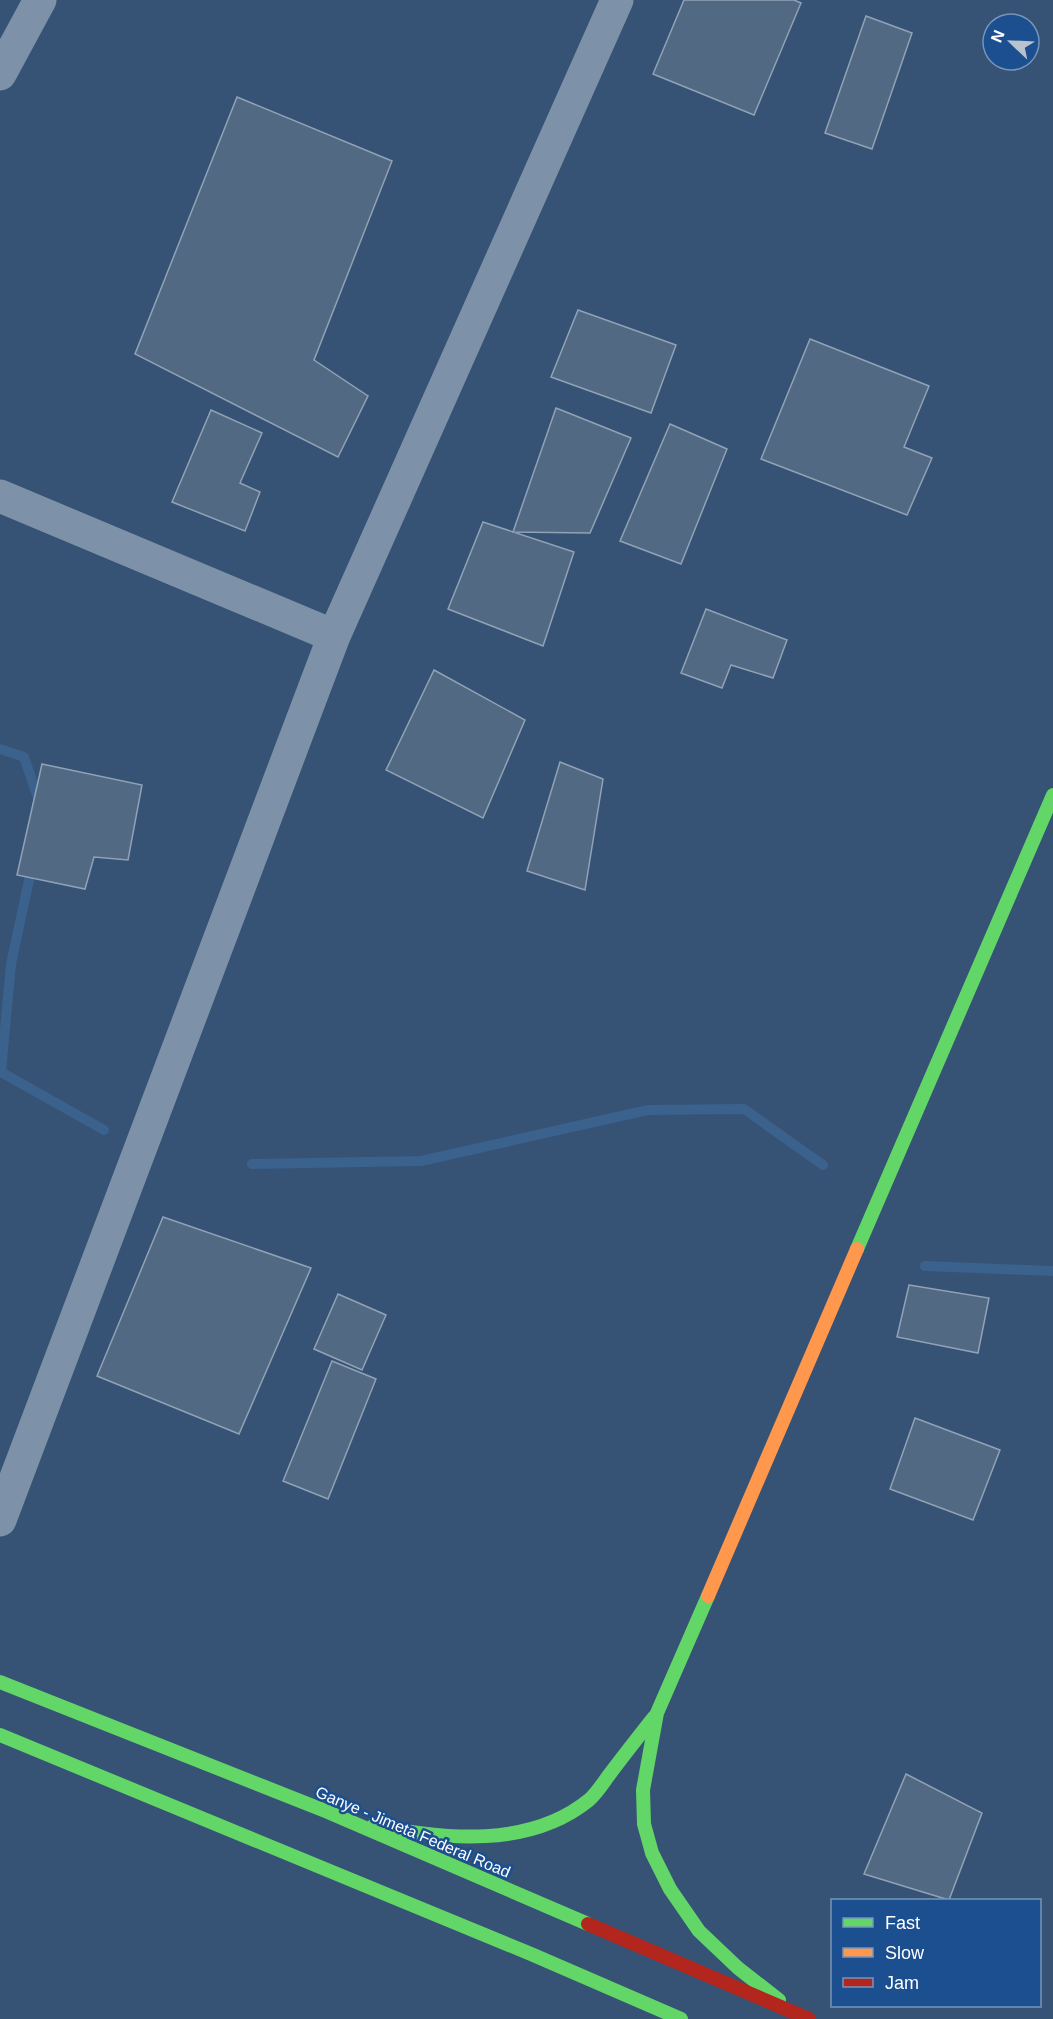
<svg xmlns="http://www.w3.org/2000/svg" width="1053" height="2019" viewBox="0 0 1053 2019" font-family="Arial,sans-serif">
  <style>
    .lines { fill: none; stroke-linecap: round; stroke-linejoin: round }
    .stream { stroke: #3b618d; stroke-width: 10 }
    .building { fill: #526984; stroke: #92a2b6; stroke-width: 1.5 }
    .street { stroke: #7d92a8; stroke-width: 33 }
    .fast { stroke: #63d668; stroke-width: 14 }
    .slow { stroke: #ff974d; stroke-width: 14 }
    .jam { stroke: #b3261e; stroke-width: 14 }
    .labels { text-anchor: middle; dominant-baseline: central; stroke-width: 5; stroke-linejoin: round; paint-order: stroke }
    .street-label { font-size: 16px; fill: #fff; stroke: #1b4f8f }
  </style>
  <rect width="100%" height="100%" fill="#365274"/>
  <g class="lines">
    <path class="stream" d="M0,749l24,8 16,47
      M32,866l-21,98 -10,108 103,58
      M252,1164l169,-3 227,-51 96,-1 79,56
      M925,1266l128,5"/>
  </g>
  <path class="building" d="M684,0h110l7,3 -47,112 -101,-41z
    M866,16l46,17 -40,116 -47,-16z
    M237,97l155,64 -78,199 54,36 -30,61 -203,-103z
    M578,310l98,35 -25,68 -100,-36z
    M810,339l119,47 -25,61 28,11 -25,57 -146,-56z
    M556,408l75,30 -41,95 -77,-1z
    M211,410l51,23 -22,50 20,9 -15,39 -73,-29z
    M670,424l57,25 -46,115 -61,-23z
    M483,522l91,30 -31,94 -95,-37z
    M706,609l81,31 -14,38 -42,-13 -9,23 -41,-15z
    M434,670l91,50 -42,98 -97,-48z
    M560,762l43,17 -18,111 -58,-19z
    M42,764l100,21 -14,75 -34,-3 -9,32 -68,-14z
    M163,1217l148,51 -72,166 -142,-58z
    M909,1285l80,13 -11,55 -81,-16z
    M338,1294l48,21 -24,55 -48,-21z
    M332,1361l44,18 -48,120 -45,-18z
    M915,1418l85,32 -27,70 -83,-31z
    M906,1774l76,39 -33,87 -85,-26z"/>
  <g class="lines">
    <path class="street" d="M0,74l40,-74
      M0,496l334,140
      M0,1520l334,-884 283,-636"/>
    <path class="fast" d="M857,1249l196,-454
      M708,1596l-51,117 -14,77 1,34 8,29 18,36 29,42 39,37 41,32
      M0,1682l328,130 260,112
      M0,1735l531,219 150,65
      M374,1825c70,15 156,23 215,-25 8,-7 14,-17 20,-25 15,-20 30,-39 45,-58"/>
    <path class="slow" d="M708,1596l149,-347"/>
    <path class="jam" d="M588,1924l221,95"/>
  </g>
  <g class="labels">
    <g class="street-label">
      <text transform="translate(413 1832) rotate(23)">Ganye - Jimeta Federal Road</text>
    </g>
  </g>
  <rect x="831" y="1899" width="210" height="108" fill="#1b4f8f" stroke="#7695bc" stroke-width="1.5"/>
  <rect x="843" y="1918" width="30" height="9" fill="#63d668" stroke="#7695bc" stroke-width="1.5"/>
  <text x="885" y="1929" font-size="18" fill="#ffffff">Fast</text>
  <rect x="843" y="1948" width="30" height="9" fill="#ff974d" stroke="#7695bc" stroke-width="1.5"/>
  <text x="885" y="1959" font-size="18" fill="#ffffff">Slow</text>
  <rect x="843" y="1978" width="30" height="9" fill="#b3261e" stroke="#7695bc" stroke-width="1.5"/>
  <text x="885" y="1989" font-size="18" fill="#ffffff">Jam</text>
  <g transform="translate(1011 42) rotate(293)"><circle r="28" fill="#1b4f8f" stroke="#7695bc" stroke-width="1.5"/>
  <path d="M0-4.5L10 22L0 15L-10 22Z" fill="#b9c2ce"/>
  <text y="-9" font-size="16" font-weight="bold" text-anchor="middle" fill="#ffffff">N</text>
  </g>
</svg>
